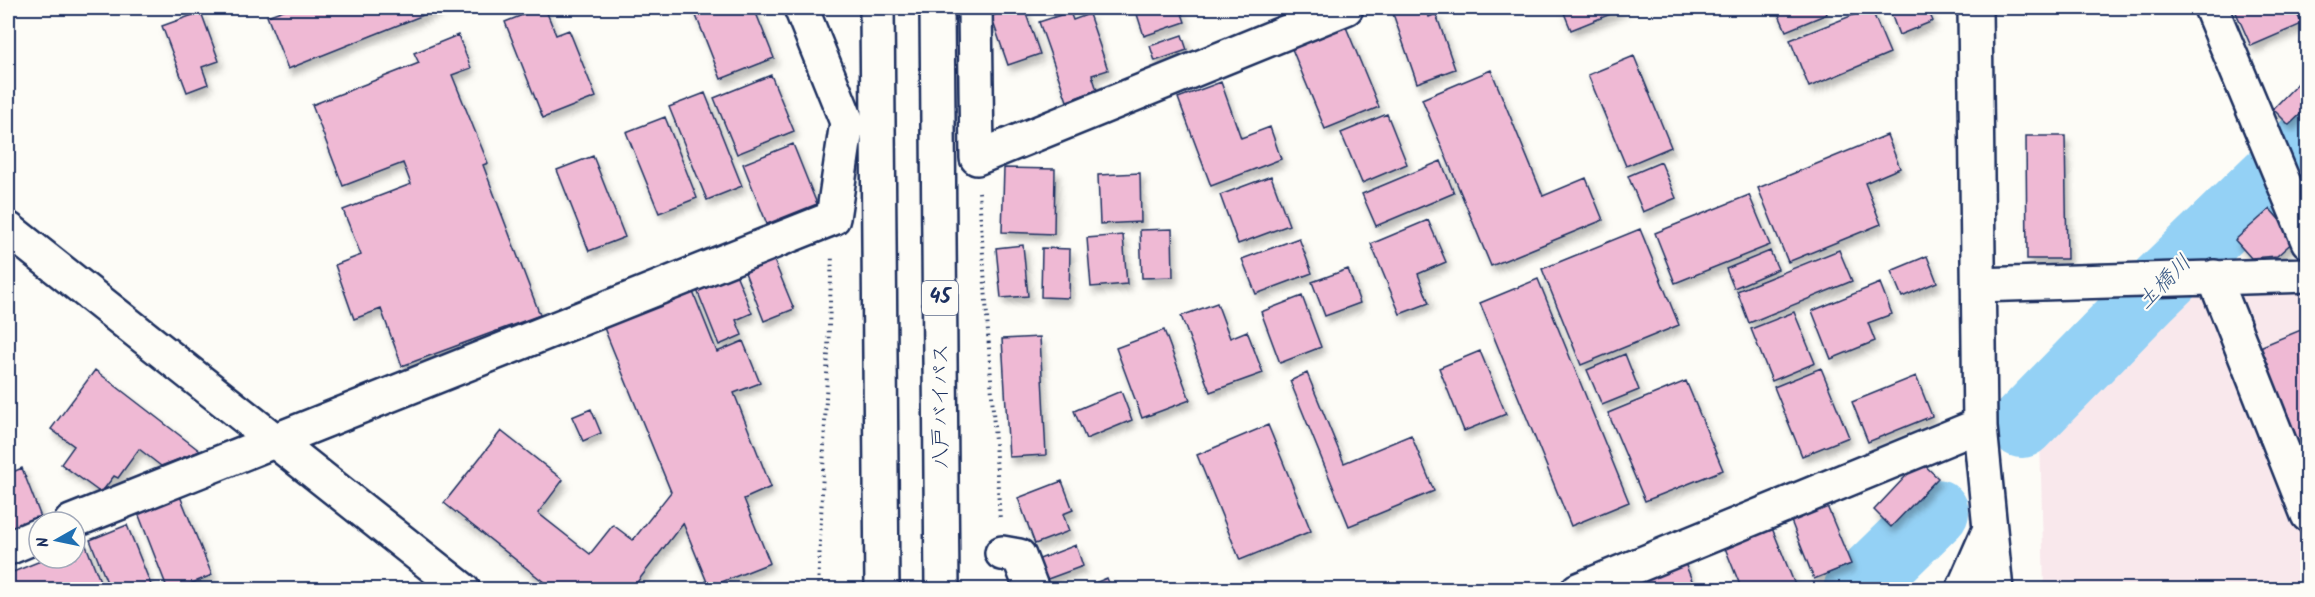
<svg xmlns="http://www.w3.org/2000/svg" width="2315" height="597" viewBox="0 0 2315 597" font-family="Kalam,'Klee One',sans-serif">
  <style>
    .built { fill: #f9e8ec }
    .lines { fill: none; stroke-linecap: round; stroke-linejoin: round }
    .river { stroke: #94d1f5; stroke-width: 66 }
    .building { fill: #efb9d4; stroke: #1b2f5e; stroke-width: 1.5; filter: url(#shadow) }
    .minor-casing { stroke: #1b2f5e; stroke-width: 38 }
    .highway-casing { stroke: #1b2f5e; stroke-width: 38 }
    .path { stroke: #1b2f5e; stroke-width: 4; stroke-dasharray: 1.5 4.5; stroke-linecap: butt }
    .minor { stroke: #fdfcf7; stroke-width: 33 }
    .highway { stroke: #fdfcf7; stroke-width: 33 }
    .labels { text-anchor: middle; dominant-baseline: central; stroke-width: 4.5; stroke-linejoin: round; paint-order: stroke }
    .shield { fill: #fdfcf7; stroke: #5f6c8c; stroke-width: 1.5 }
    .shield-label { font-size: 20px; font-weight: bold; fill: #1b2f5e }
    .street-label { font-size: 21px; fill: #1b2f5e; stroke: #fdfcf7 }
    .water-label { font-size: 22px; font-style: italic; fill: #395884; stroke: #fdfcf7 }
  </style>
  <defs>
    <filter id="shadow"><feDropShadow dx="3.5" dy="6" stdDeviation="3" flood-color="#0004"/></filter>
  </defs>
  <rect width="100%" height="100%" fill="#fdfcf7"/>
  <filter id="ink" filterUnits="userSpaceOnUse"><feTurbulence type="fractalNoise" baseFrequency=".0167" numOctaves="2"/><feDisplacementMap in="SourceGraphic" scale="12" xChannelSelector="R" yChannelSelector="G"/><feConvolveMatrix kernelMatrix="1 2 1 2 8 2 1 2 1" color-interpolation-filters="sRGB"/></filter>
  <g filter="url(#ink)">
    <path class="built" d="M2179,292l128,2v295h-263l-4,-151z"/>
    <g class="lines">
      <path class="river" d="M2022,425l128,-131 158,-153
        M1856,590l80,-78"/>
    </g>
    <path class="building" d="M289,8h152l-153,61 -21,-53z
      M540,8h5l11,27 13,-5 27,67 -53,21 -38,-96z
      M693,8h61l20,50 -53,21z
      M1015,8h9l16,46 -32,11 -17,-49z
      M1135,8h45l5,14 -41,14z
      M1391,8h35l3,9 7,-3 19,55 -38,14z
      M1562,8h61v1l-52,21z
      M1776,8h48l3,6 -41,17z
      M1871,8l19,45 -81,34 -19,-47z
      M1889,8h38l6,13 -34,14z
      M2234,8h74v1l-11,5 5,10 -51,22z
      M201,12l18,49 -17,6 6,17 -21,8 -25,-66z
      M1070,12l3,8 16,-6 19,56 -16,5 5,15 -30,11 -28,-79z
      M1346,27l33,80 -54,22 -33,-80z
      M458,35l13,33 -19,7 36,88 -5,2 57,150 -138,51 -21,-57 -27,10 -19,-54 26,-10 -18,-45 68,-26 -8,-21 -60,23 -31,-81 107,-42 -5,-10z
      M1182,35l5,15 -32,11 -5,-15z
      M1634,56l37,91 -45,19 -38,-91z
      M1491,70l52,126 43,-18 17,42 -112,46 -69,-167z
      M771,75l23,56 -57,23 -23,-56z
      M2304,77l4,4v26l-19,18 -16,-16z
      M1221,82l20,56 29,-11 11,32 -70,27 -33,-88z
      M705,93l37,93 -35,14 -38,-93z
      M1387,114l20,50 -45,19 -21,-50z
      M665,117l32,81 -38,15 -33,-81z
      M1887,135l13,33 -35,15 16,41 -93,38 -30,-74z
      M2026,136h39l2,123h-40z
      M793,144l24,60 -50,20 -24,-60z
      M593,156l32,81 -36,14 -32,-81z
      M1441,161l13,32 -78,33 -14,-32z
      M1661,162l15,36 -33,14 -15,-36z
      M1004,168l51,1 -1,65 -52,-2z
      M1140,173l1,49 -41,2 -2,-49z
      M1271,176l18,49 -51,19 -18,-49z
      M1749,195l21,50 -95,38 -20,-50z
      M2270,209l26,30 -19,17 -26,2 -16,-18z
      M1428,220l18,42 -28,12 11,29 -29,11 -29,-70z
      M1172,229l1,48 -31,1 -2,-48z
      M1640,229l39,96 -98,40 -39,-96z
      M1123,235l4,49 -36,3 -4,-49z
      M1299,238l13,35 -56,21 -14,-35z
      M1023,245l5,51 -27,2 -5,-50z
      M1042,248l28,1 -1,49 -28,-1z
      M1839,250l13,31 -103,42 -12,-32z
      M1770,251l8,18 -44,19 -8,-19z
      M1927,256l10,26 -35,15 -11,-26z
      M773,258l21,51 -30,12 -20,-51z
      M1348,269l12,34 -35,13 -13,-34z
      M736,274l16,39 -16,7 6,15 -23,10 -22,-55z
      M1538,279l91,223 -58,24 -91,-223z
      M1880,283l12,31 -24,9 7,18 -44,18 -19,-48z
      M691,287l26,65 26,-11 17,42 -26,10 37,94 -27,12 26,64 -61,24 -26,-64 -52,67h-77l-110,-87 57,-72 62,49 -25,33 52,41 23,-29 20,15 38,-48 -69,-169z
      M1302,296l19,51 -41,16 -19,-51z
      M1217,303l13,35 17,-7 16,42 -53,19 -29,-76z
      M1794,312l21,51 -43,18 -21,-52z
      M2308,327v139l-48,-119z
      M1164,330l26,70 -48,18 -26,-70z
      M1040,337l6,118 -37,2 -7,-118z
      M1480,351l26,63 -42,17 -25,-63z
      M1625,354l14,36 -37,15 -15,-35z
      M1821,368l28,69 -47,19 -28,-69z
      M95,370l105,81 -39,15 -22,-17 -21,29 -4,-2 -13,17 -40,-29 13,-18 -23,-17z
      M1307,373l37,90 67,-28 23,56 -85,35 -59,-145z
      M1916,376l16,40 -64,26 -16,-40z
      M1686,381l37,89 -78,31 -37,-88z
      M1121,391l11,29 -46,19 -12,-28z
      M591,409l10,24 -18,8 -11,-24z
      M1268,425l43,106 -71,29 -43,-105z
      M1920,461l18,17 -47,49 -17,-17z
      M22,468l20,52 -34,13v-59z
      M1062,481l11,29 -10,4 6,17 -34,13 -17,-46z
      M180,496l32,79 -37,15h-7l-30,-77z
      M1827,506l24,58 -37,15 -23,-58z
      M127,525l26,65h-43l-20,-50z
      M1772,528l25,62h-55l-17,-42z
      M85,543l17,43 -9,4h-85v-16l40,-16h27v-11z
      M1076,545l7,21 -38,14 -8,-20z
      M1684,561l12,29h-51l-4,-11z
      M1107,578l5,12h-34z"/>
    <g class="lines">
      <g class="minor-casing">
        <path id="minor" d="M975,8l2,150 369,-150
          M1975,8l5,419 16,163
          M2211,8l97,233
          M8,229l455,361
          M2214,277l94,238
          M1978,285l330,-10
          M71,522l762,-304 14,-96 -46,-114
          M8,548l31,-13
          M1002,553l17,3 13,34
          M1578,590l402,-165
          M1963,590l26,-59"/>
      </g>
      <g class="highway-casing">
        <path id="highway" d="M877,8l5,582
          M937,8l5,582"/>
      </g>
      <path class="path" d="M979,192l21,328
        M818,590l14,-335"/>
      <use href="#minor" class="minor"/>
      <use href="#highway" class="highway"/>
    </g>
  </g>
  <g class="labels">
    <rect class="shield" x="922" y="281" width="36" height="34" rx="4.5"/>
    <g class="shield-label">
      <text x="940" y="298">45</text>
    </g>
    <g class="street-label">
      <text transform="translate(941 406) rotate(-90)">八戸バイパス</text>
    </g>
    <g class="water-label">
      <text transform="translate(2165 283) rotate(-45)">土橋川</text>
    </g>
  </g>
  <rect width="2315" height="597" fill="none" stroke="#fdfcf7" stroke-width="30"/>
  <rect x="15" y="15" width="2285" height="567" fill="none" stroke="#1b2f5e" stroke-width="2" filter="url(#ink)"/>
  <g transform="translate(57 540) rotate(261)"><circle r="28" fill="#fdfcf7" stroke="#a3aaba" stroke-width="1.5"/>
  <path d="M0-4.5L10 22L0 15L-10 22Z" fill="#1f6fb2"/>
  <text y="-9" font-size="16" font-weight="bold" text-anchor="middle" fill="#1b2f5e">N</text>
  </g>
</svg>
